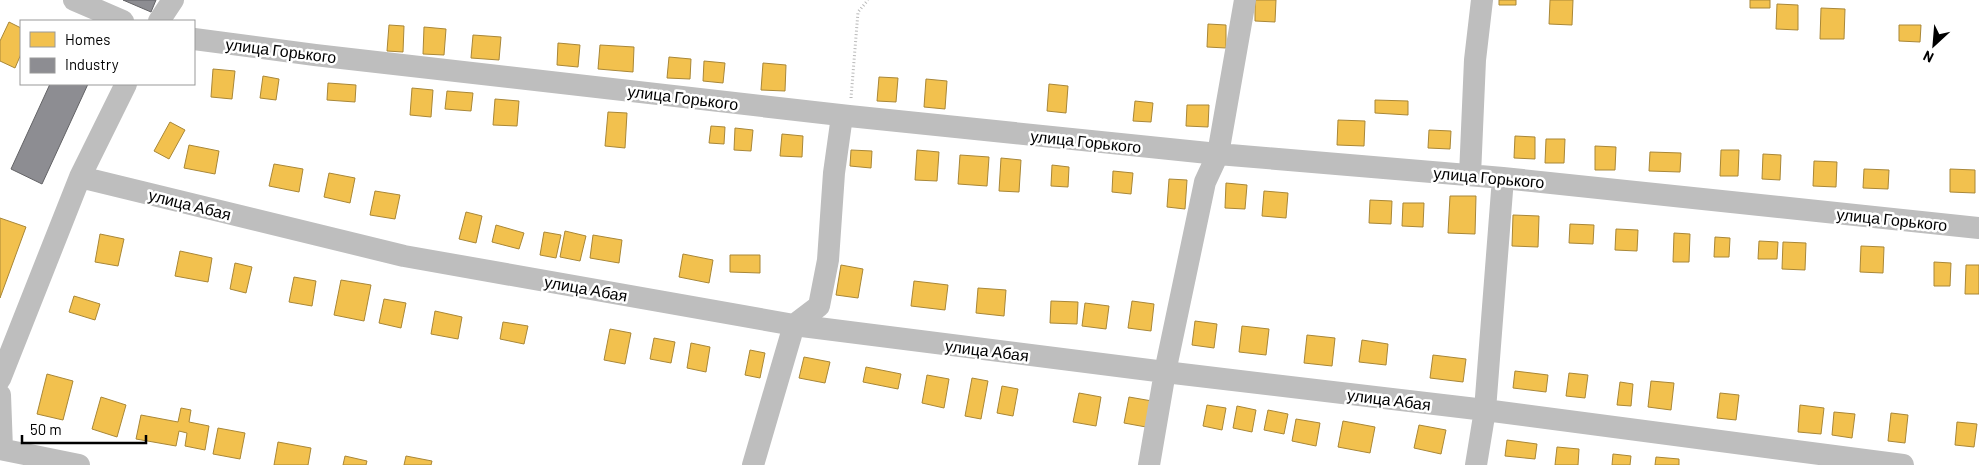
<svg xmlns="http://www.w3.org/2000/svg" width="1979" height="465" viewBox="0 0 1979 465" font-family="Barlow,sans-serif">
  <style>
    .homes { fill: #f2c14e; stroke: #a98737 }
    .industry { fill: #8d8d92; stroke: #636366 }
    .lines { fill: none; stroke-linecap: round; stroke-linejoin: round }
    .path { stroke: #b9b9b9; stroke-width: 3; stroke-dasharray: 1 2.5; stroke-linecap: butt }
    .minor { stroke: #bebebe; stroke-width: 22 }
    .labels { text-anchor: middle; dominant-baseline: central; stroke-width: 5; stroke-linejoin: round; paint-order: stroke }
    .street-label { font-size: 16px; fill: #000; stroke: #fff }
  </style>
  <rect width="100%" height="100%" fill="#fff"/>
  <path class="homes" d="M1255,0h21l-1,22 -20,-1z
    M1499,0h17v5h-17z
    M1550,0h23l-1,25 -23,-1z
    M1750,0h20v8h-20z
    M1777,4l21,1v25l-22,-1z
    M1821,8l24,1 -1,30h-24z
    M9,22l12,6v26l-6,14 -15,-7v-20z
    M1208,24l18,1v23l-19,-1z
    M389,25l15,1 -1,26 -16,-1z
    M1899,25h22l-1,17 -21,-1z
    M424,27l22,2 -2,26 -21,-1z
    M473,35l28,2 -2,23 -28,-2z
    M558,43l22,2 -2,22 -21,-2z
    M600,45l34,2 -1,25 -35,-3z
    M669,57l22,2 -1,20 -23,-1z
    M704,61l21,2 -2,20 -20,-2z
    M763,63l23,2 -1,26 -24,-1z
    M213,69l22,2 -3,28 -21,-2z
    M263,76l16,3 -3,21 -16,-2z
    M879,77l19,1 -2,24 -19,-1z
    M926,79l21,2 -2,28 -21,-2z
    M328,83l28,2 -1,17 -28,-2z
    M1049,84l19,2 -2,27 -19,-2z
    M412,88l21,2 -2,27 -21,-2z
    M447,91l26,2 -2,18 -26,-2z
    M495,99l24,2 -2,25 -24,-1z
    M1375,100l33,1v14l-33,-2z
    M1135,101l18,2 -2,19 -18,-1z
    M1187,105h22l-1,22 -22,-1z
    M608,112l19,1 -2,35 -20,-2z
    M1338,120l27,1 -1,25 -27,-1z
    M170,122l15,8 -16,29 -15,-8z
    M711,126l14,1 -1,17 -15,-1z
    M735,128l18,2 -2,21 -17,-1z
    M1429,130l22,1 -1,18 -22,-1z
    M782,134l21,2 -1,21 -22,-1z
    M1515,136l20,1v22l-21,-1z
    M1546,139h19l-1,24h-19z
    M189,145l30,6 -4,23 -31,-6z
    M1595,146l21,1 -1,23h-20z
    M851,150l21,1 -1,17 -21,-2z
    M917,150l22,2 -2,29 -22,-1z
    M1721,150h18l-1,26h-18z
    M1650,152l31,1 -1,19 -31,-1z
    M1763,154l18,1 -1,25 -18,-1z
    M960,155l29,2 -2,29 -29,-2z
    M1001,158l20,2 -2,32 -20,-1z
    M1814,161l23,1 -1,25 -23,-1z
    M274,164l29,5 -4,23 -30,-6z
    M1052,165l17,2 -1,20 -17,-1z
    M1864,169l25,1 -1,19 -25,-1z
    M1950,169l25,1v23l-25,-1z
    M1113,171l20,2 -2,21 -19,-2z
    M329,173l26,5 -5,25 -26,-6z
    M1169,179l18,1 -2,29 -18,-2z
    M1226,183l21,2 -2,24 -20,-1z
    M375,191l25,4 -5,24 -25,-4z
    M1264,191l24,2 -2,25 -24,-2z
    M1450,196h26l-1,38 -27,-1z
    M1370,200l22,1 -1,23 -22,-1z
    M1403,203h21l-1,24 -21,-1z
    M466,212l16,4 -6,27 -17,-4z
    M1513,215l26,1 -1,31 -26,-1z
    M0,218l26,9 -26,71z
    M1570,224l24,1 -1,19 -24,-1z
    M496,225l28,8 -5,16 -27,-7z
    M1616,229l22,1 -1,21 -22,-1z
    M565,231l21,5 -6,25 -20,-4z
    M544,232l17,3 -5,23 -16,-3z
    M1674,233l16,1 -1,28h-16z
    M100,234l24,5 -6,27 -23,-4z
    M593,235l29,5 -3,23 -29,-5z
    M1715,237l15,1 -1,19h-15z
    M1759,241l19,1 -1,17h-19z
    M1783,242l23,1 -1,27 -23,-1z
    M1861,246l23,1 -1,26 -23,-1z
    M180,251l32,7 -4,24 -33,-6z
    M683,254l30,6 -4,23 -30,-6z
    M730,255h30v18l-30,-1z
    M1934,262l17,1 -1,23h-16z
    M235,263l17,4 -6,26 -16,-4z
    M841,265l22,4 -5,29 -22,-3z
    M1966,265h13v29h-14z
    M294,277l22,4 -4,25 -23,-4z
    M341,280l30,5 -7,36 -30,-6z
    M914,281l34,4 -3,25 -34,-4z
    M978,288l28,2 -2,26 -28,-3z
    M74,296l26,8 -5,16 -26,-8z
    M384,299l22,4 -5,25 -22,-5z
    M1051,301l27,1 -1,22 -27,-1z
    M1132,301l22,3 -3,27 -23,-3z
    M1085,303l24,3 -3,23 -24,-3z
    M435,311l27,6 -4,22 -27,-5z
    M1195,321l22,3 -3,24 -22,-3z
    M503,322l25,4 -4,18 -24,-5z
    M1242,326l27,3 -3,26 -27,-3z
    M610,329l21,4 -6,31 -21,-4z
    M1307,335l28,3 -3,28 -28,-3z
    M654,338l21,4 -4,21 -21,-4z
    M1362,340l26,4 -2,21 -27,-3z
    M691,343l19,4 -4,25 -19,-4z
    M750,350l15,3 -5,25 -15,-3z
    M1433,355l33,4 -3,23 -33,-4z
    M804,357l26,5 -5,21 -26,-5z
    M866,367l35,7 -3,15 -35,-7z
    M1515,371l33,4 -2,17 -33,-4z
    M1569,373l19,2 -3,23 -19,-2z
    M47,374l26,7 -10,39 -26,-6z
    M927,375l22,4 -5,29 -22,-5z
    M972,378l16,3 -7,38 -16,-3z
    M1651,381l23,2 -3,27 -23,-3z
    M1620,382l13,2 -2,22 -14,-1z
    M1002,386l16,3 -5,27 -16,-3z
    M1079,393l22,4 -5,29 -23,-4z
    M1720,393l19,2 -3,25 -19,-2z
    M101,397l25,8 -9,32 -25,-8z
    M1129,397l23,4 -6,26 -22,-4z
    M1207,405l19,3 -4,22 -19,-4z
    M1800,405l24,3 -3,26 -23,-2z
    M1237,406l19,4 -4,22 -19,-4z
    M181,408l10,2 -2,12 20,4 -4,24 -20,-4 2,-13 -8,-2 -3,15 -40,-7 5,-24 37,7z
    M1268,410l20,4 -4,20 -20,-4z
    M1834,412l21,2 -3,24 -20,-3z
    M1891,413l17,2 -3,28 -17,-2z
    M1296,419l24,4 -4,23 -24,-5z
    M1343,421l32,6 -5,26 -32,-6z
    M1957,422l20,2 -3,23 -19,-2z
    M1419,425l27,5 -5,24 -27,-6z
    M218,428l27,5 -5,26 -27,-5z
    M1507,440l30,4 -2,15 -30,-3z
    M278,442l33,6 -3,17h-34z
    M1557,447l22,2 -1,16h-23z
    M1613,454l18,2 -1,9h-18z
    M345,456l22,5 -1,4h-23z
    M406,456l26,5 -1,4h-27z
    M1656,457l23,2v6h-24z"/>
  <path class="industry" d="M123,0h33l-5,12z
    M50,84h38l-46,100 -31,-15z"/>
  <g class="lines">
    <path class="path" d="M851,98l7,-86 10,-12"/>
    <path class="minor" d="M74,0l49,21
      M159,21l14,-21
      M194,39l121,16 534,61 369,38 285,24 476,50
      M1470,175l5,-115 7,-60
      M80,177l324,79 390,69 371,47 320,38 418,55
      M0,379l80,-202 46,-93
      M0,395l2,54
      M0,449l79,16
      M753,465l41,-140 25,-19 9,-46 6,-87 8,-57
      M1149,465l16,-93 40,-190 13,-28 27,-154
      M1476,465l9,-55 18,-232"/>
  </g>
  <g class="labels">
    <g class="street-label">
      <text transform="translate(281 50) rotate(7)">улица Горького</text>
      <text transform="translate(683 97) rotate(7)">улица Горького</text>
      <text transform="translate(1086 141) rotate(6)">улица Горького</text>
      <text transform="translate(1489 177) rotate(5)">улица Горького</text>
      <text transform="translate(190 204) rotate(14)">улица Абая</text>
      <text transform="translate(1892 219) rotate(6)">улица Горького</text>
      <text transform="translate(586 288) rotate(10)">улица Абая</text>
      <text transform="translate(987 350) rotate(7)">улица Абая</text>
      <text transform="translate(1389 399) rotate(7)">улица Абая</text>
    </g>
  </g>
  <rect x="20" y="20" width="175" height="65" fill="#ffffff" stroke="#999999"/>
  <rect x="30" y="32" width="25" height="15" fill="#f2c14e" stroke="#999999"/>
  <text x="65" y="45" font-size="15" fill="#000000">Homes</text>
  <rect x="30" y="58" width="25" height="15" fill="#8d8d92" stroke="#999999"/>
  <text x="65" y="70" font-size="15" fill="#000000">Industry</text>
  <g transform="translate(1934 45) rotate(206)" stroke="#ffffff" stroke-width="4" paint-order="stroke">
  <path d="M0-4L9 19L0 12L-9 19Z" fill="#000000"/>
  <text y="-8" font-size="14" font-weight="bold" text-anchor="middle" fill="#000000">N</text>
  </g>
  <path d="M22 435v8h124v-8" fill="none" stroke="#000000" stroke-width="2.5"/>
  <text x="30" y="435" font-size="15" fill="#000000" stroke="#ffffff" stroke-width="4" paint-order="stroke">50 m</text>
</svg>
